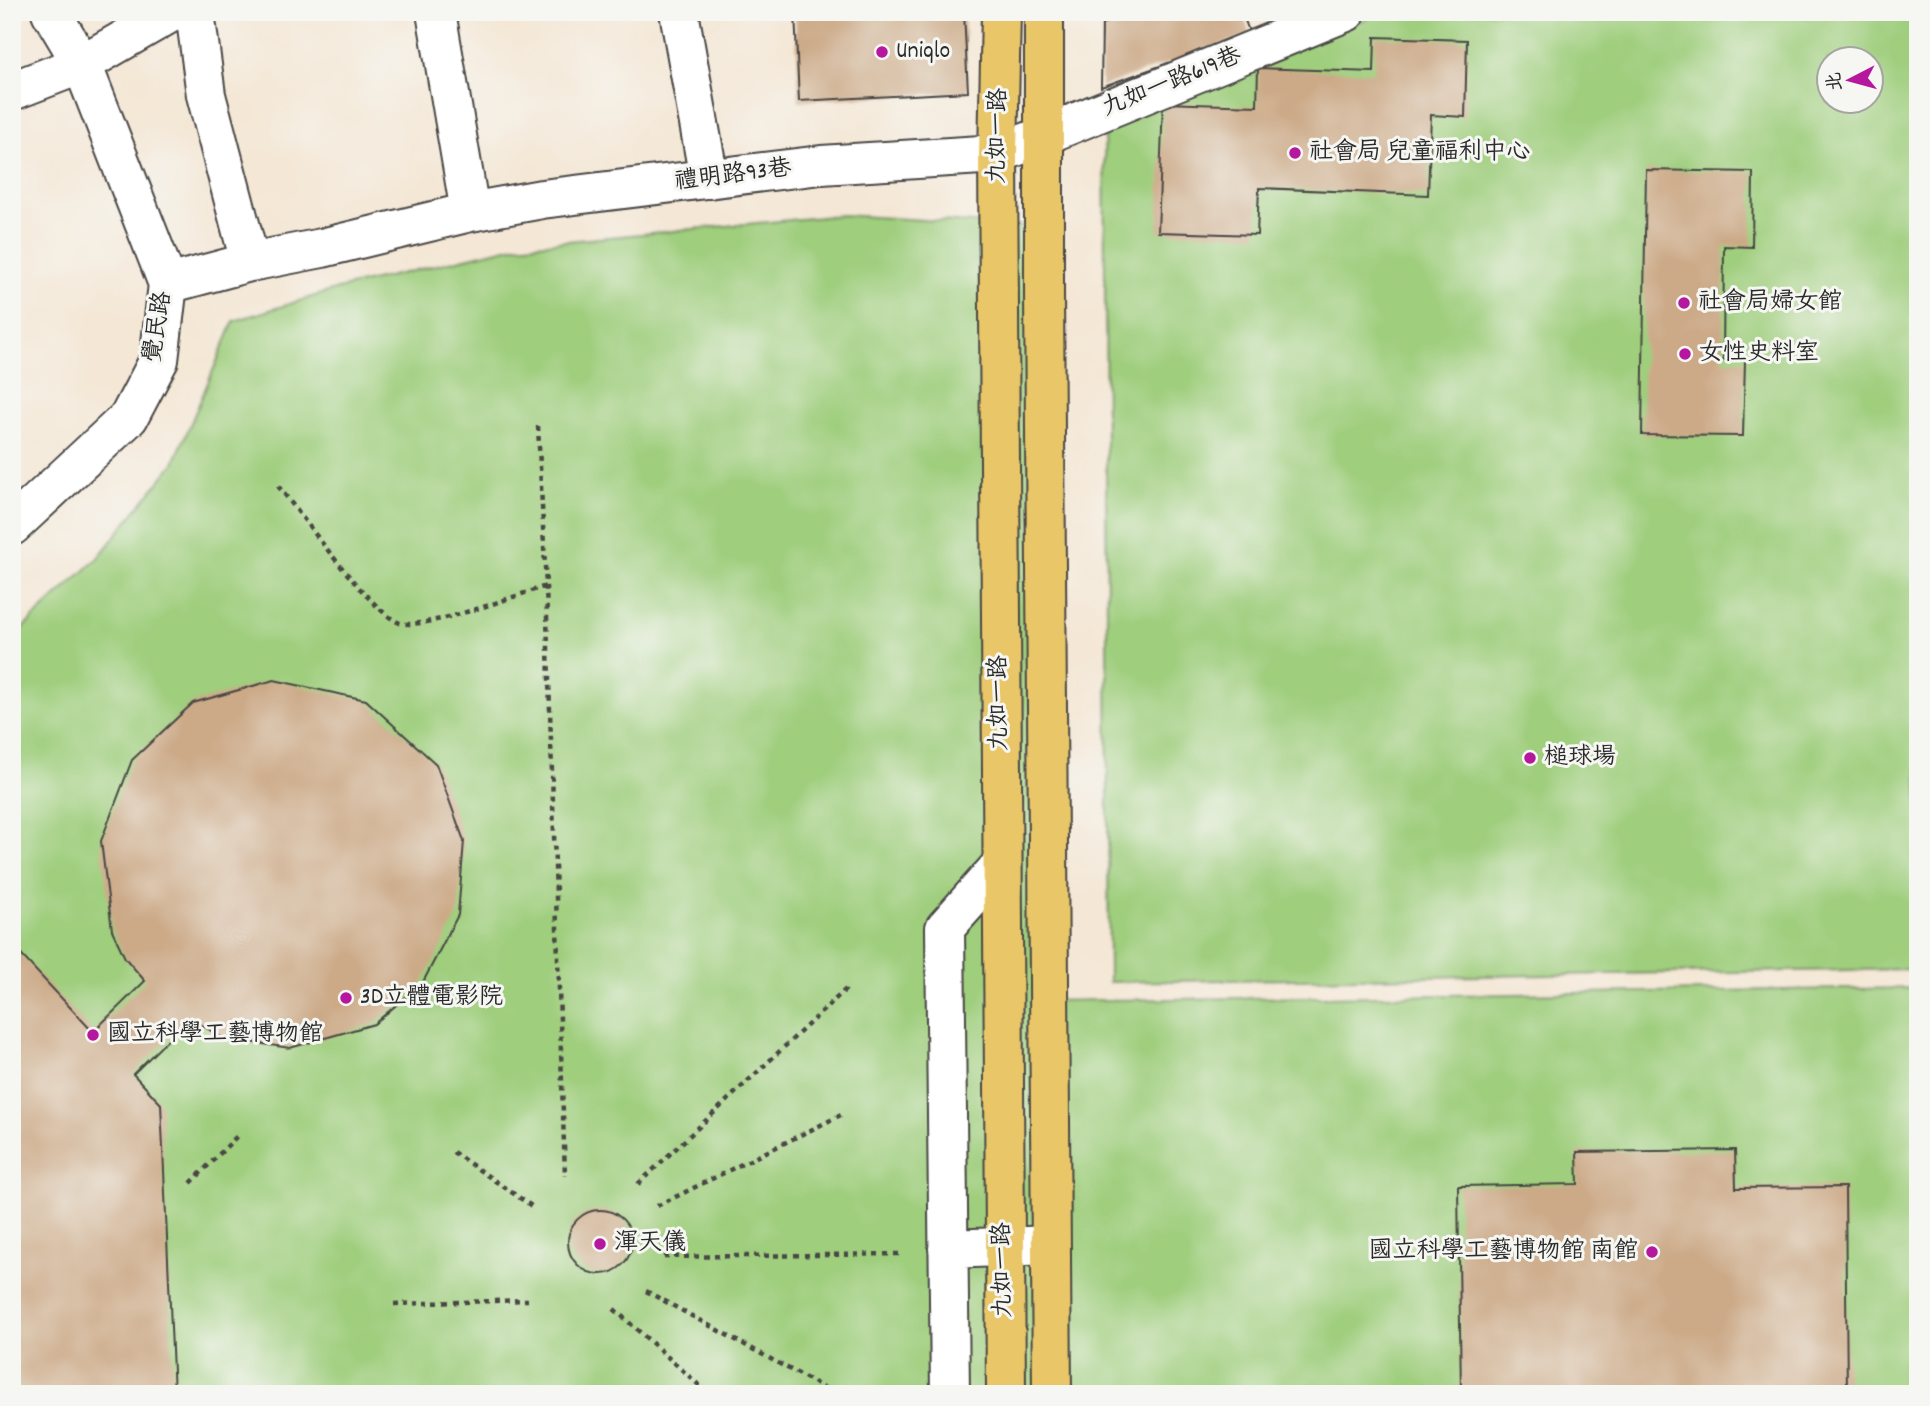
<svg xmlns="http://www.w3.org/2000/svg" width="1930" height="1406" viewBox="0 0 1930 1406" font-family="Dekko,'LXGW WenKai TC',sans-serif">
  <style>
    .green { fill: #9fce7d; stroke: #657c54; stroke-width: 2; fill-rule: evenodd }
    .building { fill: #ca8 }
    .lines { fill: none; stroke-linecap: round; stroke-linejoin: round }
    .minor-casing { stroke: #494744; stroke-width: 42 }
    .major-casing { stroke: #494744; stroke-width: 42 }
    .path { stroke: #494744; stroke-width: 4.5; stroke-dasharray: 5 5; stroke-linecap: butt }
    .minor { stroke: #fff; stroke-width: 38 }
    .major { stroke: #e9c769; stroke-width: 38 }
    .poi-dot { fill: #b5179e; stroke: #f6f6f2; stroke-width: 2.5 }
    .labels { text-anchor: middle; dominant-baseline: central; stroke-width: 6; stroke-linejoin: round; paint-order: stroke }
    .poi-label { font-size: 24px; fill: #2b2b2b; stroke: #f6f6f2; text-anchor: start }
    .street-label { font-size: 24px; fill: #2b2b2b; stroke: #f6f6f2 }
  </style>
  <rect width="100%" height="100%" fill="#f6f6f2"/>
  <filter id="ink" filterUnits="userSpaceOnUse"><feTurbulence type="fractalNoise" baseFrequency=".0143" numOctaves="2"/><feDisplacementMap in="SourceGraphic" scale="14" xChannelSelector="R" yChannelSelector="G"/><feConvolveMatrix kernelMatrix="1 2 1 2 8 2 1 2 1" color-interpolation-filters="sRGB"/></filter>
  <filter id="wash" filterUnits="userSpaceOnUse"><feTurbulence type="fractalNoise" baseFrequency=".00686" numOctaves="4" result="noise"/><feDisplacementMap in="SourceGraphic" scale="28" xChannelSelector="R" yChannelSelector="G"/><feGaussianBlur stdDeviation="1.57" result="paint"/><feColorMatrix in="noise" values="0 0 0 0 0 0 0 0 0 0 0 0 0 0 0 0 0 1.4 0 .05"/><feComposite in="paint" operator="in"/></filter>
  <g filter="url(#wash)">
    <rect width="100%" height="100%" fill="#f4e7d5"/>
    <path class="green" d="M1388,12h390l140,8v949l-809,13 -5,-880zM1828,60h42v42h-42z
      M842,215l179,11 8,71 11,704 878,-13v297l-9,109h-1897v-756l85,-79 77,-96 60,-142 104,-32 177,-43z"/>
    <g id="blocks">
      <path class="building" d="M795,12h169l4,80 -169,9z
        M1128,12l121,1 -6,2 7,19 -149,53 1,-63z
        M1375,37l92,3 -2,77 -34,-2 -3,80 -169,-7 -2,47 -99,-3 5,-129 94,3 1,-38 116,4z
        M1646,170l107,2 -1,75 -28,-1 -1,114h22l-2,76 -101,-1z
        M274,680l92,20 70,64 28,77 -6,74 -35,67 -49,42 -84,24 -67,-10 -33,-20 -57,56 28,30 13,290h-162v-449l81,87 52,-51 -20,-23 -13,-28 -11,-89 31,-81 61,-57z
        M1735,1150l1,38 109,-1 2,207h-386l-3,-208 120,-2 -1,-32z
        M568 1242a32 32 0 1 1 64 0a32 32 0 1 1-64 0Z"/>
    </g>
  </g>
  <g filter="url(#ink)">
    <use href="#blocks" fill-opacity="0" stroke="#494744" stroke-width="2"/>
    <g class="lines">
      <g class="minor-casing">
        <path id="minor" d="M195,12l11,83 44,167
          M436,12l34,200
          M679,12l30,167
          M12,91l70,-27 90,-52
          M168,284l82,-22 72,-14 148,-36 72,-13 279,-34 177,-11 348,-142
          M12,526l117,-109 30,-57 9,-76 -86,-220 -31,-52
          M948,1249l102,-4
          M950,1394l-5,-466 56,-63"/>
      </g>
      <g class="major-casing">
        <path id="major" d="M1001,12l-3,142 8,1240
          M1044,12v281l8,1101"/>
      </g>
      <path class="path" d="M538,426l8,160 19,590
        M278,486c22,27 94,128 122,137 25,7 117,-28 146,-37
        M453,1152l80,55
        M191,1183l47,-48
        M638,1184l208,-195
        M657,1206l188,-93
        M664,1257l236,-3
        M646,1291l189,103
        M394,1304l134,-4
        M614,1309l95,85"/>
      <use href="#minor" class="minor"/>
      <use href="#major" class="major"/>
    </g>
  </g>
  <g class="poi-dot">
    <circle cx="882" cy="52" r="7"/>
    <circle cx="1295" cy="153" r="7"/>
    <circle cx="1684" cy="303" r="7"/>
    <circle cx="1685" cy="354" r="7"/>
    <circle cx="1530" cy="758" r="7"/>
    <circle cx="346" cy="998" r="7"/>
    <circle cx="93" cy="1035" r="7"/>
    <circle cx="600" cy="1244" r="7"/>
    <circle cx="1652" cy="1252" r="7"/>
  </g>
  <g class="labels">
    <g class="poi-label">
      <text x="896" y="52">Uniqlo</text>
      <text x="1309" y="153">社會局 兒童福利中心</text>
      <text x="1698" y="303">社會局婦女館</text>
      <text x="1699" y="354">女性史料室</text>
      <text x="1544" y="758">槌球場</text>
      <text x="360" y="998">3D立體電影院</text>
      <text x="107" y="1035">國立科學工藝博物館</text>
      <text x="614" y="1244">渾天儀</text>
      <text x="1638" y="1252" text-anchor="end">國立科學工藝博物館 南館</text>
    </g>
    <g class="street-label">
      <text transform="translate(1172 83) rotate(-22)">九如一路619巷</text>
      <text transform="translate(999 136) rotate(-89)">九如一路</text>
      <text transform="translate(733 176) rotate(-7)">禮明路93巷</text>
      <text transform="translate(159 327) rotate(-81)">覺民路</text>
      <text transform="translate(1000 703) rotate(-90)">九如一路</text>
      <text transform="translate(1004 1270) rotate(-91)">九如一路</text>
    </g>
  </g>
  <rect width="1930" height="1406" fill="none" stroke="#f6f6f2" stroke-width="42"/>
  <g transform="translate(1850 80) rotate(264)"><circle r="33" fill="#f6f6f2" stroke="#a5a5a2" stroke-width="2"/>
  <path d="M0-5L12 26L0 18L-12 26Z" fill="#b5179e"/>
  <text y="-10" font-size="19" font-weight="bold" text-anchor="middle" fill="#2b2b2b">北</text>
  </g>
</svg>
